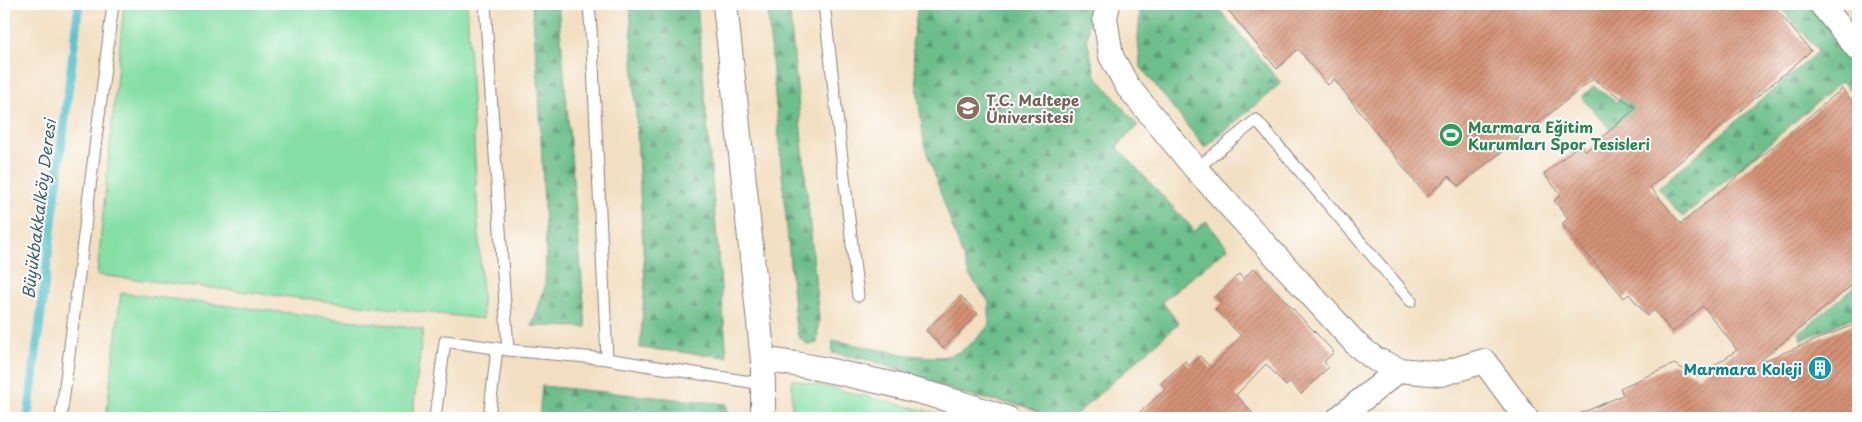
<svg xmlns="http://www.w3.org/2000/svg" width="1862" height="422" viewBox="0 0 1862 422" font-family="'Playpen Sans',sans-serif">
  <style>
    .grass { fill: #85dfa4; stroke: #548070 }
    .forest { fill: url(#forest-firs); stroke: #477062 }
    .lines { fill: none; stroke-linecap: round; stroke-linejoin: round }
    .stream { stroke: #56c2cf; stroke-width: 9 }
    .building { fill: url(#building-hatch) }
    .lane-casing { stroke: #8a807e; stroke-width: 13 }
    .street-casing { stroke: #8a807e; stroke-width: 26 }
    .lane { stroke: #fff; stroke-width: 11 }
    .street { stroke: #fff; stroke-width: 24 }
    .labels { text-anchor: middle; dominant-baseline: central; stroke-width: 4; stroke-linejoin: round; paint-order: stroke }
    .education-label { font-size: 15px; font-weight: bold; fill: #785e54; stroke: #fff; text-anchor: start }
    .leisure-label { font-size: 15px; font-weight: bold; fill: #27864d; stroke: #fff; text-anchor: start }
    .culture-label { font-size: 15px; font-weight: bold; fill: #0d838f; stroke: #fff; text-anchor: end }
    .water-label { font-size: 16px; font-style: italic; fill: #376276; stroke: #fff }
  </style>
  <defs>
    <pattern id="forest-firs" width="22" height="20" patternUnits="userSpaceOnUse" patternTransform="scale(1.25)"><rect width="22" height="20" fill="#6cbe8a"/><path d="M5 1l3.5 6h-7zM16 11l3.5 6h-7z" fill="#589a72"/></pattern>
    <pattern id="building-hatch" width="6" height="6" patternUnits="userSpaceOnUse" patternTransform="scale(1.25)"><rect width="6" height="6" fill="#d59276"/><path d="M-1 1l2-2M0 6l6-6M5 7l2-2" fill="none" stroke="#ac7762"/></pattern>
  </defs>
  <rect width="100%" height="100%" fill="#fff"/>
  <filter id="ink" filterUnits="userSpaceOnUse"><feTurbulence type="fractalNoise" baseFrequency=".02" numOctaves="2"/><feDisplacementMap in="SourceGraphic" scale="10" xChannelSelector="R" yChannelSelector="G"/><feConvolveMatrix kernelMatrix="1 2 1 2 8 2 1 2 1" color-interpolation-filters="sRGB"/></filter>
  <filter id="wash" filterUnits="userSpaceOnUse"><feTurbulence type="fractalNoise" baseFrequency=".0096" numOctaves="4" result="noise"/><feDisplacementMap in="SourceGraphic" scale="20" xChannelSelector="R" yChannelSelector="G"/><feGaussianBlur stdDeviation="1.12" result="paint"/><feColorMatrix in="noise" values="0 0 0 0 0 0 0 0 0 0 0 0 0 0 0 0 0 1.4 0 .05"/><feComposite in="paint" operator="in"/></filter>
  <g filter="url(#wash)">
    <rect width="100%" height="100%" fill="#f2dfc1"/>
    <path class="grass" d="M124,4h343l16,315 -386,-44z
      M121,293l302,36 -11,89h-306z
      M792,379l148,35 17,4h-165z"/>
    <path class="forest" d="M532,4h26l28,323 -54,-1 13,-39 1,-34 -7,-160z
      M630,4h67l30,353 -87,-9 5,-64z
      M767,4h22l30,315 -2,24 -9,2 -10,-9 -3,-16z
      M918,4h173l-4,36 8,34 43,52 -21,21 78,84 11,-10 22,27 -66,54 17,21 -107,95h-24l-24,-12 -59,-11 -95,-35 -38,-7 1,-13c26,5 100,24 121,14 15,-6 25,-17 35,-29v-23l-20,-27 -45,-131 -12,-99z
      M1141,4h74l66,79 -76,65 -65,-82 -2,-28z
      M1732,4h42l-157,132 -36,-39 13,-11 22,16z
      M1777,4h35l46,57v39l-16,-19 -159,136 -25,-29 161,-137z
      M1858,284v31l-56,25 -3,-7z
      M542,386l185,18v14h-188z"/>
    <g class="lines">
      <path class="stream" d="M28,418l51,-414"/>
    </g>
    <g id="blocks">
      <path class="building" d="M1223,4h549l39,47 -161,136 31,37 161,-135 16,19v172l-100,83 100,-40v95h-288l53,-23 -3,-7 54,-24 24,13 39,-27 -34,-44 -31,26 -18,-22 -7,6 -18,-22 -5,4 -62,-74 6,-6 -14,-17 7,-6 -17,-21 36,-30 6,7 50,-43 -43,-29 -134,107 -10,-10 -22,21 -93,-118 -6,6 -30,-36 -21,20z
        M1254,268l80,84 -10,10 5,5 -28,27 -11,-12 -4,4 -20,-22 -30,31 21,23h-124l33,-29 -5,-6 24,-22 4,5 11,-10 11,12 30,-32 -26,-27 7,-6 -6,-7 23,-22 4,5z
        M961,296l17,18 -35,34 -17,-18z"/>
    </g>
  </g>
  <g filter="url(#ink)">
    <use href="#blocks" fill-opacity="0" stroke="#8a807e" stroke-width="1"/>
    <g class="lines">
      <g class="lane-casing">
        <path id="lane" d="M485,4l23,346 99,9 156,25
          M589,4l3,40 15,315
          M824,4l34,292
          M1196,169l60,-49 155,181
          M61,418l52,-414
          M435,418l10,-77 63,9
          M489,418l8,-70"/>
      </g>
      <g class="street-casing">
        <path id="street" d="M725,4l38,356v58
          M1108,4l-3,14 6,38 17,31 68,82 161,176 18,14 24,11 42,4 43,-13 42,57
          M1821,4l37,45
          M763,360c30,2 59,9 87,15 53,11 105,25 156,43
          M1339,418l60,-48"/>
      </g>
      <use href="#lane" class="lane"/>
      <use href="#street" class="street"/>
    </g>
  </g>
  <defs>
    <g id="university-disc" transform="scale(1.25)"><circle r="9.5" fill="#8d6e63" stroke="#fff"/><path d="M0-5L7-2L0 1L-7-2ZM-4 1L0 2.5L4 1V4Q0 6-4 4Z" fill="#fff"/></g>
    <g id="stadium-disc" transform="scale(1.25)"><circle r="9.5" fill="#2e9e5b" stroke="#fff"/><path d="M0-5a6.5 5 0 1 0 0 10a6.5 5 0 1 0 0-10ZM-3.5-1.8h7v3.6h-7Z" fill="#fff"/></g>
    <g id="building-disc" transform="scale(1.25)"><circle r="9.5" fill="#0f9aa8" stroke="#fff"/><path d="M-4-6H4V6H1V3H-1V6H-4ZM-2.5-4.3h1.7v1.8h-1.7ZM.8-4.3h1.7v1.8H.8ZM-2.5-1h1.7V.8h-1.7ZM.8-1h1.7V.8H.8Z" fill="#fff"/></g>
  </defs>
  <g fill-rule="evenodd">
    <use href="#university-disc" x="968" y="108"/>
    <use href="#stadium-disc" x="1451" y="135"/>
    <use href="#building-disc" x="1820" y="368"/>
  </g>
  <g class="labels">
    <g class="education-label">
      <text x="986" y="99">T.C. Maltepe<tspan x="986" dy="17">Üniversitesi</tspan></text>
    </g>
    <g class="leisure-label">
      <text x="1468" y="126">Marmara Eğitim<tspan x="1468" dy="17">Kurumları Spor Tesisleri</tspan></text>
    </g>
    <g class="culture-label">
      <text x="1802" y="368">Marmara Koleji</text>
    </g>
    <g class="water-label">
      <text transform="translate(38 209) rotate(-83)">Büyükbakkalköy Deresi</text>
    </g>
  </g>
  <rect width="1862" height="422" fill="none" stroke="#fff" stroke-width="20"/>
</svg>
